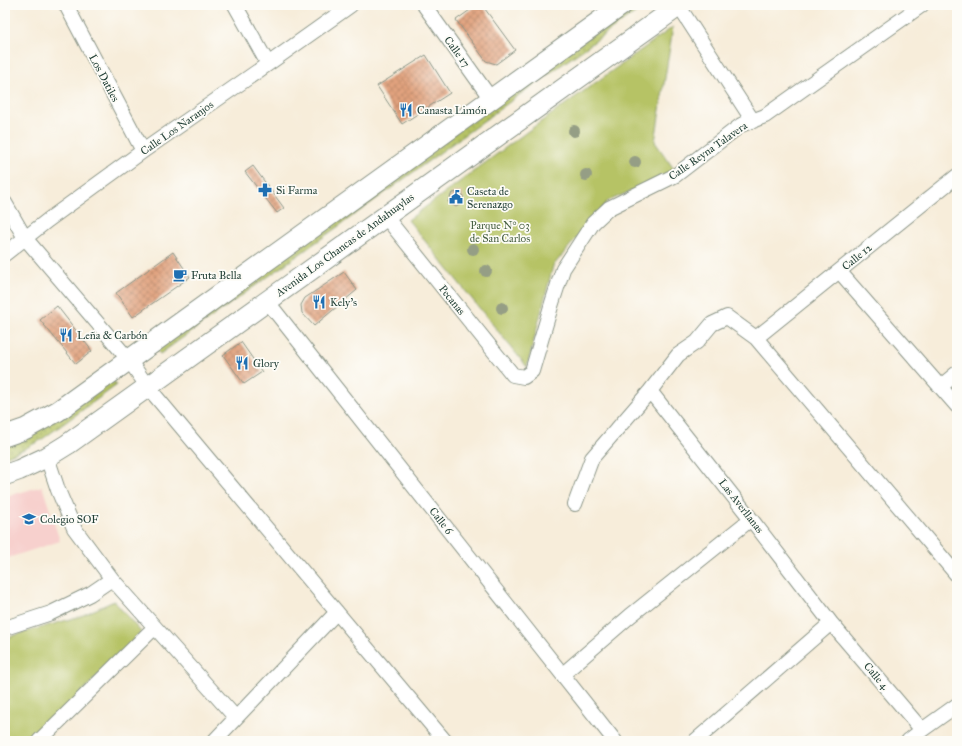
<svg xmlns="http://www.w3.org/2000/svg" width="962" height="746" viewBox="0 0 962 746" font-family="'IM FELL Great Primer',serif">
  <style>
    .built { fill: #f7d0cd }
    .grass { fill: url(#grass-dots); stroke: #6a804c }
    .park { fill: #b6c365; stroke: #6a804c }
    .building { fill: url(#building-cross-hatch) }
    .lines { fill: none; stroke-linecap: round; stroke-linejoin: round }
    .street-casing { stroke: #8b9587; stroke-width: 16 }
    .secondary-casing { stroke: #8b9587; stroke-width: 22 }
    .street { stroke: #fff; stroke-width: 14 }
    .secondary { stroke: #fff; stroke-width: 20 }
    .tree { fill: #959e85 }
    .labels { text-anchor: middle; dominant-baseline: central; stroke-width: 3.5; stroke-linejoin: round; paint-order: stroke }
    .street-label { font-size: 11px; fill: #1f3d34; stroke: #fdfcf7 }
    .poi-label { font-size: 11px; fill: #1f3d34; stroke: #fdfcf7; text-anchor: start }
    .park-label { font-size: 11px; fill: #455e40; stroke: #fdfcf7 }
  </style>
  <defs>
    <pattern id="grass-dots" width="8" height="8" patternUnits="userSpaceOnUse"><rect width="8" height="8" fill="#b6c365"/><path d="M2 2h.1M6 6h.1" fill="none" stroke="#93a054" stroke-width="1.8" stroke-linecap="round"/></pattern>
    <pattern id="building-cross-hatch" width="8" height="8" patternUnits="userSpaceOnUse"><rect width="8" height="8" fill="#e1a27e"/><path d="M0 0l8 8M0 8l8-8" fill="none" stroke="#b68568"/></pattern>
  </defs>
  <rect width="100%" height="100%" fill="#fdfcf7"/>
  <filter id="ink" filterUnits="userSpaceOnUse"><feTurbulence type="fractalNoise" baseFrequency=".025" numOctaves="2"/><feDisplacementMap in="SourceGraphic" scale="8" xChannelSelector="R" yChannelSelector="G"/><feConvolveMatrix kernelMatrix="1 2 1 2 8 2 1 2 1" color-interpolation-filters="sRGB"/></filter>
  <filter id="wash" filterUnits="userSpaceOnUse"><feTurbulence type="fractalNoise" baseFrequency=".012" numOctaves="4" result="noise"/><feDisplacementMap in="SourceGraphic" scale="16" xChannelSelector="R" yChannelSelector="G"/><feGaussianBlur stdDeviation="0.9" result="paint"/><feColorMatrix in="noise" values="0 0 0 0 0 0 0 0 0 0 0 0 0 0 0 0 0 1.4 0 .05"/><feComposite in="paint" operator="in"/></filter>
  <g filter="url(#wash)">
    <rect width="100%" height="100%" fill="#f7edda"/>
    <path class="built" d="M42,486l18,55 -55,18v-62z"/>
    <path class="grass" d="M633,5h13l-120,85 -162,118 -204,146 -5,-6z
      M112,379l5,6 -76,55 -17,9 -19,8v-12z"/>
    <path class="park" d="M673,27l-18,115 21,30 -68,29 -55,65 -26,101 -119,-147 120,-89z
      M114,601l27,31 -108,109h-28v-103l76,-22z"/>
    <g id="blocks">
      <path class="building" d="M477,5h5l33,45 -19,14 -10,-3 -30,-41z
        M426,55l24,38 -48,31 -25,-38z
        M253,166l31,42 -7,5 -32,-41z
        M462,192l2,10 -8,5 -8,-5 4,-9z
        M173,252l17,25 -57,40 -17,-24z
        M344,272l13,18 -43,36 -12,-13 -1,-8 4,-7z
        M57,306l35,45 -16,13 -36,-44z
        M241,342l21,30 -18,12 -21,-29z"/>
    </g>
  </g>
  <g filter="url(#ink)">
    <use href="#blocks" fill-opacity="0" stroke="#8b9587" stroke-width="1"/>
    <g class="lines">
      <g class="street-casing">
        <path id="street" d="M66,5l77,146
          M235,5l33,59
          M424,5l67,94
          M678,5l75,116
          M5,203l20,35 104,122 18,26 298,355
          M385,216l128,159 11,2 8,-6 20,-68 11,-34 30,-46 16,-15 67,-33 65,-50 24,-9 157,-111
          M5,254l43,-34 95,-69 125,-87 83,-59
          M839,271l118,135
          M267,301l348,440
          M756,338l201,-162
          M940,387l17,-14
          M650,391l101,128 80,104 91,107
          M47,457l11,33 16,38 38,51 124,139
          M575,504l17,-46 58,-67 28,-36 19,-13 15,-18 15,-7 29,21 201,237
          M5,628l46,-15 39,-19 22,-15
          M563,674l67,-58 121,-97
          M39,741l116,-114
          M214,741l123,-129
          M695,741l136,-118
          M908,741l14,-11 35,-25"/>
      </g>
      <g class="secondary-casing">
        <path id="secondary" d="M5,436l20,-7 33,-18 564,-406
          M5,475l14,-5 28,-13 21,-13 612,-439"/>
      </g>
      <use href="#street" class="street"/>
      <use href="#secondary" class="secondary"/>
    </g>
    <g class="tree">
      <circle cx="574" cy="131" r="6"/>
      <circle cx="635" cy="162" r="6"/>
      <circle cx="586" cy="175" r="6"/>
      <circle cx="473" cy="249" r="6"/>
      <circle cx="486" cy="271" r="6"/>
      <circle cx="502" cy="308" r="6"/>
    </g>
  </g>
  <defs>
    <g id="restaurant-bare" transform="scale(1.08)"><path d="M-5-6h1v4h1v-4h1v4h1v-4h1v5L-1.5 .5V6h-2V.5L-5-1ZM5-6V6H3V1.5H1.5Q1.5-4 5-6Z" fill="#1f6fb2" stroke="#fdfcf7" stroke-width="2.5" paint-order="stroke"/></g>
    <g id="pharmacy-bare" transform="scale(1.08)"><path d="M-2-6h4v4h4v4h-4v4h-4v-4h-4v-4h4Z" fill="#1f6fb2" stroke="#fdfcf7" stroke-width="2.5" paint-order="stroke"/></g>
    <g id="civic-bare" transform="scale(1.08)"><path d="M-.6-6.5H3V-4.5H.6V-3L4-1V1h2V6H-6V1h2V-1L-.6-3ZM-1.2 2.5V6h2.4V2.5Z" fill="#1f6fb2" stroke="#fdfcf7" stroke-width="2.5" paint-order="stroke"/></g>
    <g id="cafe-bare" transform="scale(1.08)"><path d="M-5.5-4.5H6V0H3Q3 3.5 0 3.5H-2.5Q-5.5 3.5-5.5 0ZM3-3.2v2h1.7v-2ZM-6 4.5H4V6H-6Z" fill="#1f6fb2" stroke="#fdfcf7" stroke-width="2.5" paint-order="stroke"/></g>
    <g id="school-bare" transform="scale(1.08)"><path d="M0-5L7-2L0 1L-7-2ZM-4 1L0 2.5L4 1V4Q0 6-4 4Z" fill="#1f6fb2" stroke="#fdfcf7" stroke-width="2.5" paint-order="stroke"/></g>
  </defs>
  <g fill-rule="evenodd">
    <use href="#restaurant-bare" x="406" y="110"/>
    <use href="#pharmacy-bare" x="265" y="190"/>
    <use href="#civic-bare" x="456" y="197"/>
    <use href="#cafe-bare" x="180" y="275"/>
    <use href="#restaurant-bare" x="319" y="302"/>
    <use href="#restaurant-bare" x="66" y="335"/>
    <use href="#restaurant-bare" x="242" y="363"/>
    <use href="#school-bare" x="29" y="519"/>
  </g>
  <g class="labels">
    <g class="street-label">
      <text transform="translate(457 52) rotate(54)">Calle 17</text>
      <text transform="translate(104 78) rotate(62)">Los Datiles</text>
      <text transform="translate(177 128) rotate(-35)">Calle Los Naranjos</text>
      <text transform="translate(708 151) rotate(-35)">Calle Reyna Talavera</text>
      <text transform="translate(345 245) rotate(-36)">Avenida Los Chancas de Andahuaylas</text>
      <text transform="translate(857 257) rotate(-39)">Calle 12</text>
      <text transform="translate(452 300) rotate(51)">Pecanas</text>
      <text transform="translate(741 506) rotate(52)">Las Averllanas</text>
      <text transform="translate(441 521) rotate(52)">Calle 6</text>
      <text transform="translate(876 676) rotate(50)">Calle 4</text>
    </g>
    <g class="poi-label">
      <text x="417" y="110">Canasta Limón</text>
      <text x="276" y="190">Si Farma</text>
      <text x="467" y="191">Caseta de<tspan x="467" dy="13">Serenazgo</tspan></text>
      <text x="191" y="275">Fruta Bella</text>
      <text x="330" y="302">Kely's</text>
      <text x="77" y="335">Leña &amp; Carbón</text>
      <text x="253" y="363">Glory</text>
      <text x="40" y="519">Colegio SOF</text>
    </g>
    <g class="park-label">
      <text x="500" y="225">Parque N° 03<tspan x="500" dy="13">de San Carlos</tspan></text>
    </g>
  </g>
  <rect width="962" height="746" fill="none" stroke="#fdfcf7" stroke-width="20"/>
</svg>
